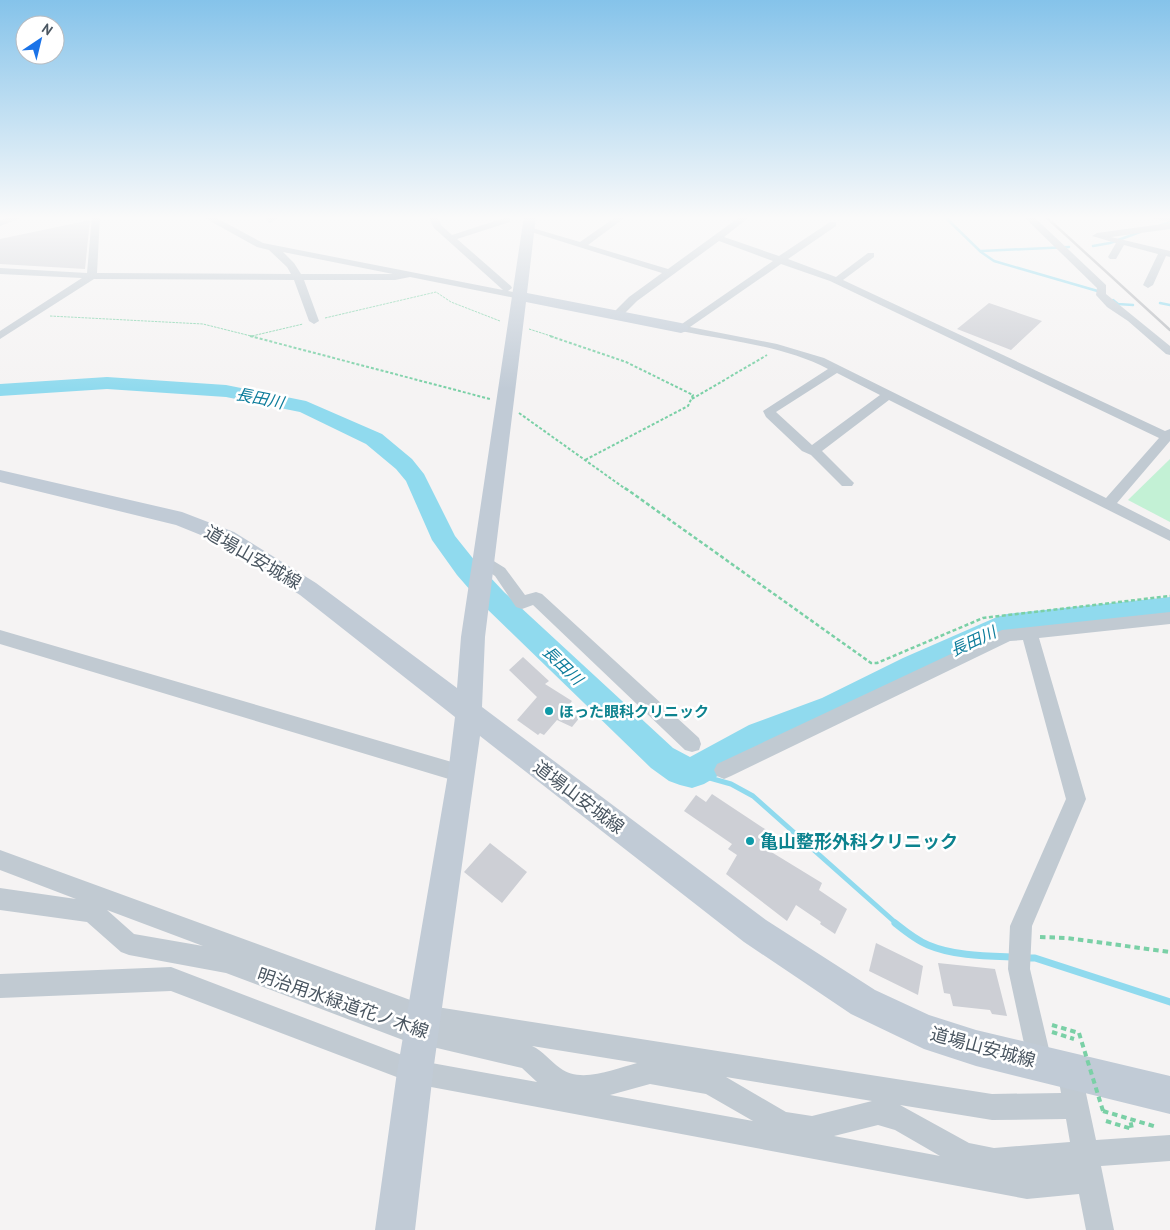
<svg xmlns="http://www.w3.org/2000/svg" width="1170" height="1230" viewBox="0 0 1170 1230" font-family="'PT Sans','Noto Sans JP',sans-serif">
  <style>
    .green { fill: #c3f1d5 }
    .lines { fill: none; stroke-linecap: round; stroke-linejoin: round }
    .stream-far2 { stroke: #90daee; stroke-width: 2.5 }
    .stream-far1 { stroke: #90daee; stroke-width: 5 }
    .stream { stroke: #90daee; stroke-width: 7 }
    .river { fill: #90daee; fill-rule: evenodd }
    .building { fill: #cdcfd5 }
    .path-far3 { stroke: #7ad0a6; stroke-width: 1; stroke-dasharray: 2.5 1; stroke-linecap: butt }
    .path-far2 { stroke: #7ad0a6; stroke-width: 2; stroke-dasharray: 3 2; stroke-linecap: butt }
    .path-far1 { stroke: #7ad0a6; stroke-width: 2.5; stroke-dasharray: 4 2.5; stroke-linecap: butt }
    .path { stroke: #7ad0a6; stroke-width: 4; stroke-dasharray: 5.5 4; stroke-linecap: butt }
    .street { fill: #c1cad2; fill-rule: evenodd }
    .secondary { fill: #c1cbd6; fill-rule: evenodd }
    .rail { stroke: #b5b8bd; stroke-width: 2.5 }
    .path-bridge { stroke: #7ad0a6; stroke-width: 4; stroke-dasharray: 5.5 4; stroke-linecap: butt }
    .culture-dot { fill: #0f9aa8; stroke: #fff; stroke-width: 2 }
    .labels { text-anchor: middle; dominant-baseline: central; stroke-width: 5; stroke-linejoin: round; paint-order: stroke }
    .culture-label { font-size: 15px; font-weight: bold; fill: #0d838f; stroke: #fff; text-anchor: start }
    .water-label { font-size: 16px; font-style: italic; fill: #0c7c9b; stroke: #fff }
    .near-street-label { font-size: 18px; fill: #4a5661; stroke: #fff }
    .near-culture-label { font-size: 18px; font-weight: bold; fill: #0d838f; stroke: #fff; text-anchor: start }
  </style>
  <rect width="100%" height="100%" fill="#f5f3f3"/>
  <path class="green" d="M1170,459v63l-42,-22z"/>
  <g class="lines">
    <path class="stream-far2" d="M944,216l37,36 13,9 107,31
      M1159,226l11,-4
      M1093,246l17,-3 30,-11
      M981,251l88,-4
      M1113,300l5,4 15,1
      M1160,303l10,2"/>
    <path class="stream-far1" d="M692,773l39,11 22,12 144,128"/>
    <path class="stream" d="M895,923c10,8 21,17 33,22 26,11 58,11 86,12
      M1025,958h10l135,44"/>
    <path class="river" d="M107,377l119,8 80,16 76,33 30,25 12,15 31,62 20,25 29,31 169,156 17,9 59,-32 73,-27 81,-40 94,-41 10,-3 163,-17v22l-159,17 -88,40 -79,40 -73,29 -67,39 -12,4 -12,-3 -11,-4 -18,-13 -167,-162 -27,-31 -25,-35 -26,-59 -10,-12 -30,-25 -66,-32 -74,-15 -119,-8 -107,7v-12z"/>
  </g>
  <path class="building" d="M90,220l-5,49 -85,-5v-25z
    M989,303l53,18 -31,29 -54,-21z
    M523,657l26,24 -4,3 27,17 -5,6 14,9 -9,11 -15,-7 -13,15 -4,-2 -2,2 -21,-15 20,-23 -28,-27z
    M712,794l65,43 -9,13 54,33 -3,7 28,19 -12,25 -15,-10 1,-2 -25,-17 -9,16 -61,-47 11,-19 -9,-6 4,-5 -48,-33 12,-16 10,7z
    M490,843l37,29 -25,31 -38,-31z
    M876,943l47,23 -5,29 -49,-24z
    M938,963l57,6 12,47 -15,-2 -2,-4 -37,-4 -3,-12 -6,-1z"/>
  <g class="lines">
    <path class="path-far3" d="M50,316l153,8 52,13
      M325,318l111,-26 15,10 49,19
      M529,329l25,8
      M252,336l51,-12"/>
    <path class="path-far2" d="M250,336l240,63
      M550,336l76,26 67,33 -5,11 -103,54
      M692,399l75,-44
      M519,413l108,77"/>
    <path class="path-far1" d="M625,488l246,175h6l106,-45 187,-22"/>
    <path class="path" d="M1040,937l27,1 103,14
      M1052,1025l27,8
      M1052,1032l22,7
      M1103,1111l54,16
      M1106,1121l26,8 -2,-10"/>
    <path class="street" d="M12,216h15l-27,10v-6z
      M92,216h8l-3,57 194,1 -4,-7 -18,-17 -12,-3 -56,-31h12l50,27 240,47 -69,-62 -6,-12h9l4,9 11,10 55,-18 3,1v4l-53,17 54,47 1,2 -4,3 16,3 1,2 -5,3 -110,-22 -15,3h-91l15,41 -5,3 -5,-3 -15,-41 -200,-1 -94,60v-8l82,-53 -82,-4v-6l87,5zM283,252l110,22h-92l-7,-11z
      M262,216h20l-12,7z
      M617,216h10l-39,29 80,24 73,-53h10l-27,21 55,19 51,-34h6v4l-48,33 48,18 32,-24h6v4l-31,23 322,151 5,-2v12l-53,62 53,27v11l-281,-141 -67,51 32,32 -2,3h-10l-31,-31 -9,-4 -36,-34 -3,-6 65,-42c-44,-23 -98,-28 -147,-38l-5,-3 97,-67 -54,-20 -82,60 -16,16 -4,1 -5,-3 1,-2 16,-16 33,-24 -137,-43 4,-3 51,15zM781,264l49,17 329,157 -53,60 -282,-140 -47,-14 -87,-17zM837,373l43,22 -68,50 -36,-33z
      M1023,216h10l73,69v9l64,52v9l-4,-1 -38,-33 -21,-14 -11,-12 1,-7z
      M1141,216h29v6z
      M1170,223v6l-59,8 59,14v6l-4,-1 -13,29 -5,3 -5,-3 15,-31 -34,-9 -8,14h-6l-2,-2 8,-14 -24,-7 5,-3z
      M484,555l21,13 20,27 11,-3 6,2 157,144 2,6 -2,6 -7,2 -7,-2 -152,-145 -11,4 -6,-2 -21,-31 -16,-11 -3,-4 3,-4z
      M1170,612v12l-131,14 47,161 -54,127 -2,43 22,93 -3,9 -9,3 -9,-3 -3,-9 -20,-93 2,-43 56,-127 -43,-159 -13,1 -279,135 -7,3 -7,-3 -3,-6 3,-6 285,-134z
      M0,630l462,135 7,3 3,6 -3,6 -7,3 -462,-139z
      M0,850l424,155 568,89 69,-1 -4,-23 3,-9 9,-3 9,3 3,9 15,70 74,-5v26l-69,5 13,64h-28l-7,-36 -52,5 -612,-115 -244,-93 -171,7v-24l171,-7 244,93 122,22 -15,-14 -119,-28 -177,-67 -97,-18 -8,-3 -34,-30 -87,-12v-22l76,11 -76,-29zM107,910l96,36 -69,-12zM532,1046l105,17c-22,6 -57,21 -77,5 -10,-7 -17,-17 -28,-22zM726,1077l146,24 -60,15 -26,-4zM650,1084l56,10 47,27 -143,-26zM900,1105l92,15 74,-1 4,23 -76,6 -25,-5zM878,1125l17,5 45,26 -106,-20z"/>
    <path class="secondary" d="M524,216h12l-9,77 154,30 6,2 2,3 -2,3 -6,2 -155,-31 -41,335 -3,70 284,213 109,70 54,25 47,15 194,46v38l-194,-48 -52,-17 -73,-35 -107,-72 -264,-206 -47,336 -18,158h-40l22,-158 51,-298 7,-57 -155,-122 -82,-53 -42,-17 -176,-43v-12l182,42 52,20 82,51 141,105 4,-51z"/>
    <path class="rail" d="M1045,216l125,114"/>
    <path class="path-bridge" d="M1079,1033l24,78"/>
  </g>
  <linearGradient id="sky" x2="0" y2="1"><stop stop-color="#85c3ea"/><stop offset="0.56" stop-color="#fafafa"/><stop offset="1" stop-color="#fafafa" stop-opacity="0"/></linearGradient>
  <rect width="1170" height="389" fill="url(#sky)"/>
  <g class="culture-dot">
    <circle cx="549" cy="711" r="5"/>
    <circle cx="750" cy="841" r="5"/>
  </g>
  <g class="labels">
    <g class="culture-label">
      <text x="559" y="711">ほった眼科クリニック</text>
    </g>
    <g class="water-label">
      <text transform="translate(260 398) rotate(11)">長田川</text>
      <text transform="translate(973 641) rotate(-25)">長田川</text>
      <text transform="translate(563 665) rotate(44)">長田川</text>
    </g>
    <g class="near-street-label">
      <text transform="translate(253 557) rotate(30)">道場山安城線</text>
      <text transform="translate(579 797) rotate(37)">道場山安城線</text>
      <text transform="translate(343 1003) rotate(19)">明治用水緑道花ノ木線</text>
      <text transform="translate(983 1047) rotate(15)">道場山安城線</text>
    </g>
    <g class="near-culture-label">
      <text x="760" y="841">亀山整形外科クリニック</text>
    </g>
  </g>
  <g transform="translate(40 40) rotate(35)"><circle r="24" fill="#ffffff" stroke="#b7bbc0"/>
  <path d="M0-4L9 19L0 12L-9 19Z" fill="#1a73e8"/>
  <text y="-8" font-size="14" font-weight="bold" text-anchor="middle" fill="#4a5661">N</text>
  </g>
</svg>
